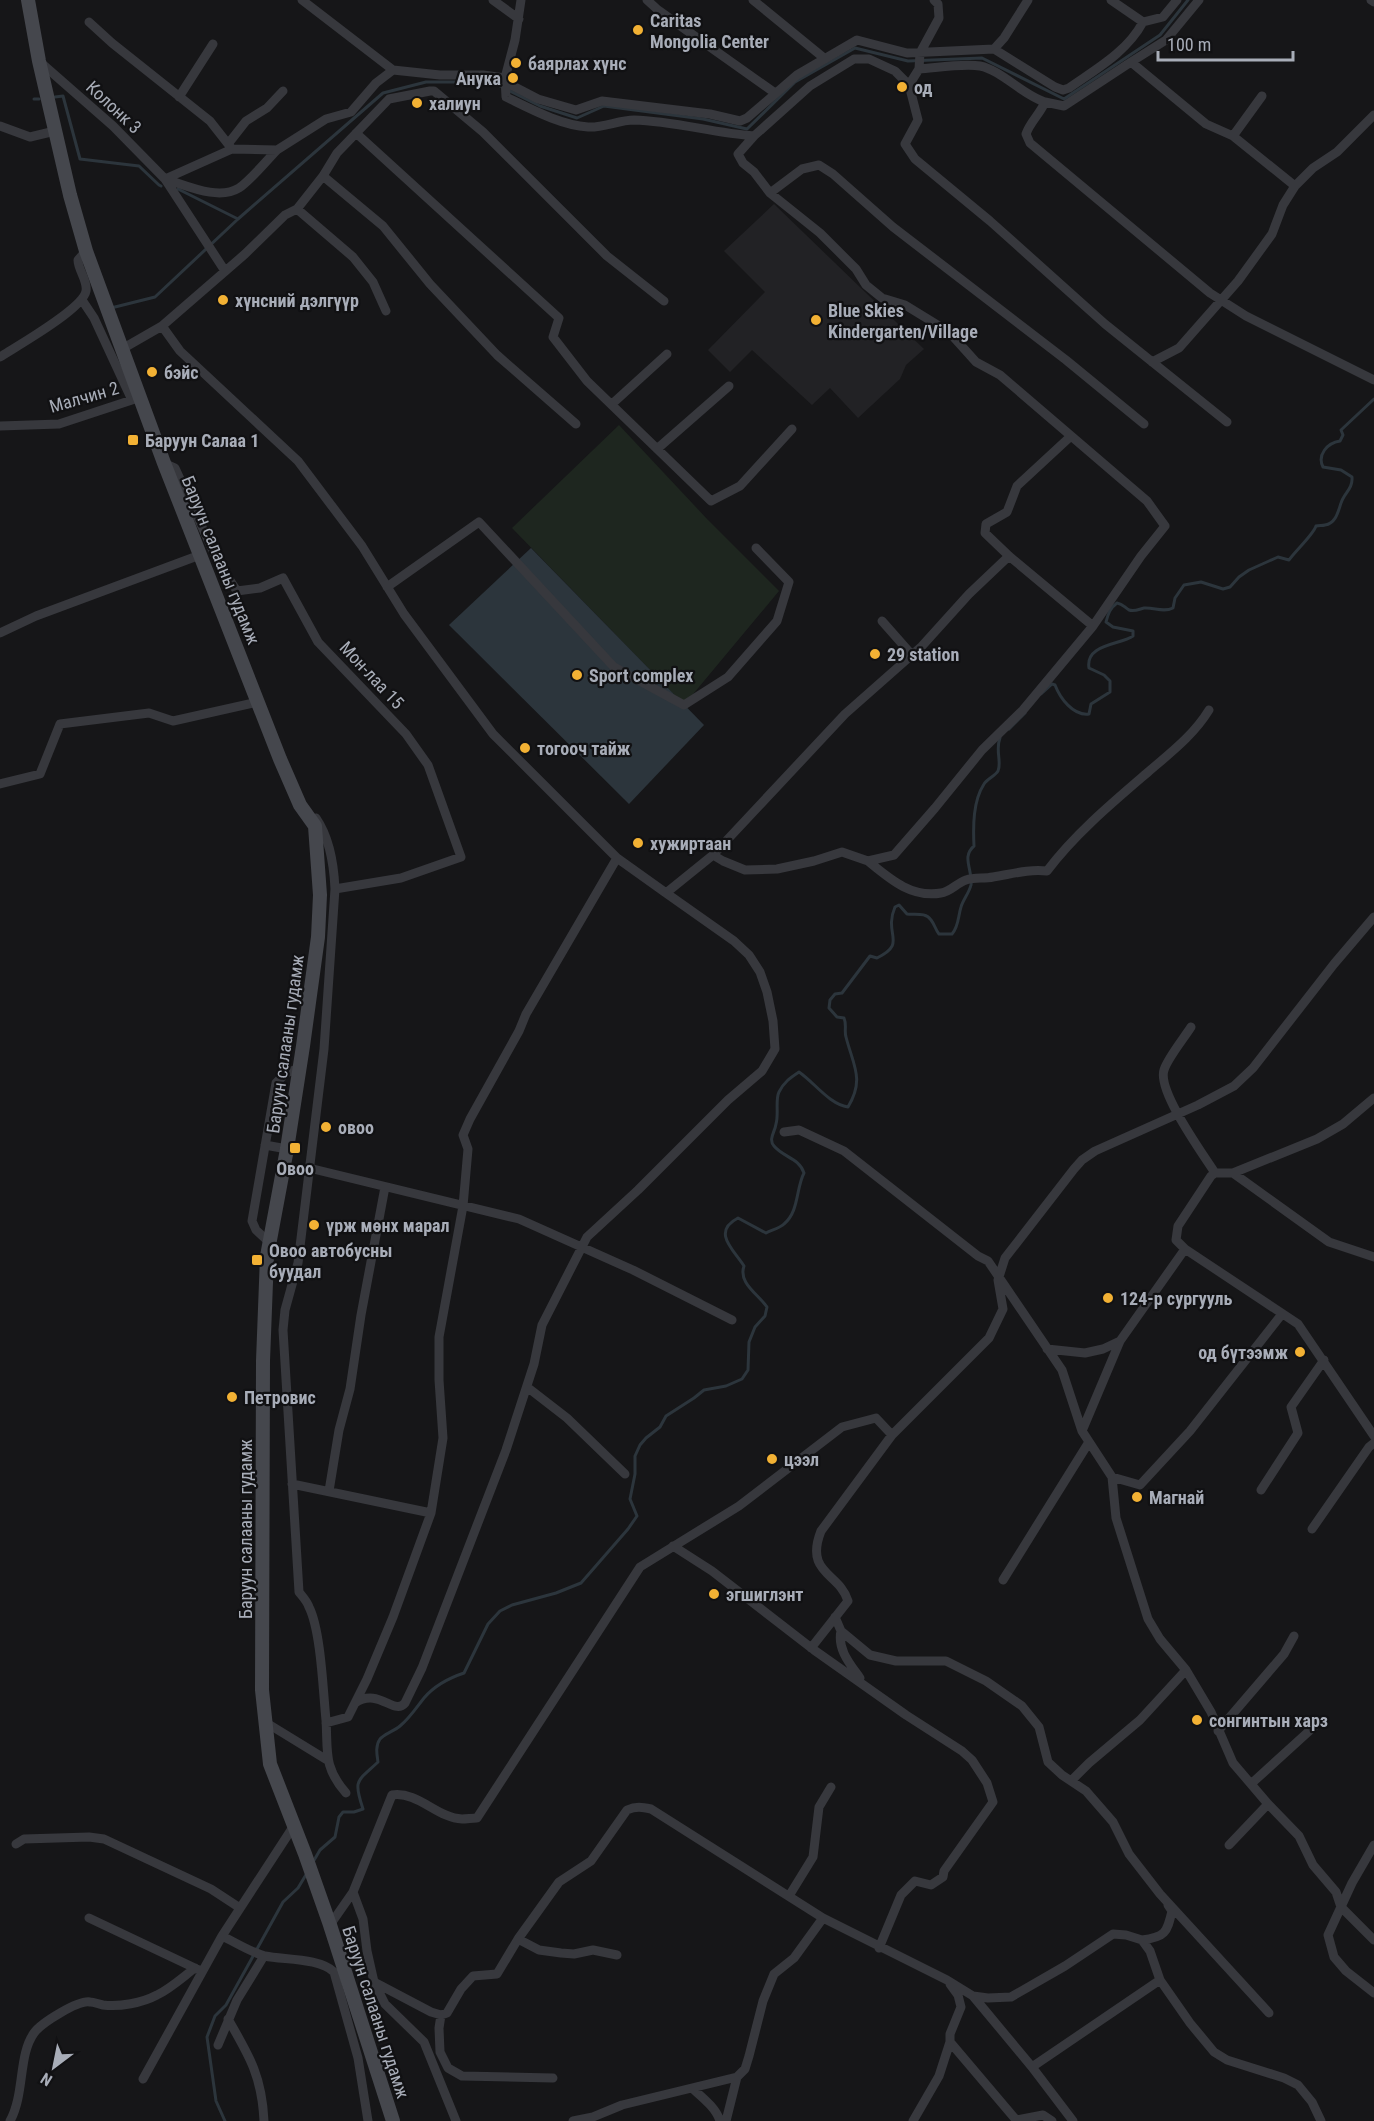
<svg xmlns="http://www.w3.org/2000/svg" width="1374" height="2121" viewBox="0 0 1374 2121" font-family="'Roboto Condensed',sans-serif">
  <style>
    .built { fill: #222225 }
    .green { fill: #1e261f }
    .water { fill: #2c353c }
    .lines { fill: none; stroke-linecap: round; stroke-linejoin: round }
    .stream { stroke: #2c353c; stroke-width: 3 }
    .minor { stroke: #37383d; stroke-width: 9 }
    .secondary { stroke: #45474d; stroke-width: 14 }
    .poi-dot { fill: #f2b134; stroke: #111113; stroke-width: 2 }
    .labels { text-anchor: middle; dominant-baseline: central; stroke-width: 4.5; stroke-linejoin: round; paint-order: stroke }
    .poi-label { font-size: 18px; font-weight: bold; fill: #a8adb8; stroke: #111113; text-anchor: start }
    .street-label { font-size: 18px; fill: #a8adb8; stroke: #111113 }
  </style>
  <rect width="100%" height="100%" fill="#161618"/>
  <path class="built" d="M774,204l150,145 -18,16 -6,14 -42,39 -28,-30 -18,17 -60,-55 -22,22 -22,-22 57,-58 -41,-41z"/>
  <path class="green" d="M619,425l89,95 71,71 -95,114 -172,-177z"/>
  <path class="water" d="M531,548l173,177 -75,79 -180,-179z"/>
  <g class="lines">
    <path class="stream" d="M55,97l8,-1 17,63 59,7 20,19 2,1
      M34,99h5
      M178,189l60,30
      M111,308l44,-11 83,-78 145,-126 43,-11h50l22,3 42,21 37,12 27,-12 99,13 44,10 48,-47 60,-34 53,13 74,-3 82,41 96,-64 28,-35
      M1041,694l11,-10 3,1c5,13 18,31 34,29l2,-10 19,-12v-11l-6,-6 -15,-7c-4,-24 31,-23 44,-32v-5l-20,-4 -7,-5c2,-8 4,-14 11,-19 6,1 7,4 12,7 6,2 10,-1 15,-2 10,-1 19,5 29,0l2,-10 9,-13 17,-3 22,7 7,-2 9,-10 10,-7 20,-9 9,-4 11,3c7,-10 24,-25 27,-34 3,-1 6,0 9,-1 11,-2 13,-13 16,-22 3,-10 12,-14 11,-26l-11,-7 -18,-3c-6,-12 4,-24 17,-26l3,-6 -2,-5 33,-31
      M1009,729l16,-16
      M313,1862l7,-12 15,-13 4,-20 4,-5h11l9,-3c-10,-30 -6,-27 15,-47 -1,-7 -3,-16 2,-23 4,-5 14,-8 20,-13 10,-8 16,-18 24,-28 11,-13 25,-20 40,-25l24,-49 12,-13 12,-6 44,-12 25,-10 47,-54 9,-13 -7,-17 5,-25v-18l5,-11 6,-7 14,-11 6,-11 28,-18 10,-8 22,-4 16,-7 6,-9 1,-28 6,-15 10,-11 2,-9c-9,-13 -29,-24 -23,-41 -10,-16 -33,-34 -6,-48l28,15c6,-3 14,-5 18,-9 15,-12 12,-36 20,-51 -5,-15 -21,-16 -30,-27 -6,-7 1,-14 2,-22 3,-10 -1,-24 3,-32 5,-10 11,-14 20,-20 16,11 30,32 49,35 17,-28 5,-42 -2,-70 -2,-6 1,-12 -2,-19l-7,-1 -8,-9 1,-8 5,-6 7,-1 28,-37 7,2c31,-15 6,-23 18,-51l4,-2 8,9c8,1 19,-2 24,6 4,5 4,9 8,14h13c7,-8 6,-18 9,-27 2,-7 8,-14 10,-22 2,-15 -10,-28 3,-39 -1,-20 -1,-45 10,-62 3,-5 11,-8 14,-13 4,-9 -3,-21 2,-33
      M225,2121l-9,-20 -9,-64 8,-21 11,-11 57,-103 15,-14 9,-15"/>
    <path class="minor" d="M302,0l91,70
      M493,0l26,19
      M521,0l-6,40 -10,38 8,8 25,13 38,11 26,-9 108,13 30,7 7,-3 50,-43 60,-35 50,13 87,-4 61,38 8,3 6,-2c27,-19 58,-36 74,-66
      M647,0l11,10 117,83
      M753,0l71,58
      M934,0l4,4 1,14 -19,35 -1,16 -10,16 9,35 -13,24 10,15 75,62 115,103 122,98
      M1111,0l32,22 20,-5 14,-17
      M1371,0l3,2
      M89,22l23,21 98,78 22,28
      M994,49l10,-11 24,-38
      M40,62l73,64 52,53 60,92
      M1131,62l35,-22 33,-40
      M919,69c16,-1 45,-6 61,-3 21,4 44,30 65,36 -5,12 -15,20 -19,32l4,9 180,150 36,23 128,64
      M179,97l34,-53
      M1045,102l19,4 67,-44 75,62 27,12 62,50
      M0,126l30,11 25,-6
      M356,133l203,185 -6,19 34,44 124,120 29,-15 52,-57
      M754,136l56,-50 44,-27h15l26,12 14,14
      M1233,136l29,-40
      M228,144l18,-23 21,-13 16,-17
      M323,176l60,50 47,58 67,71 79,69
      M165,179l67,-30 45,1 49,-31 25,-7 25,-29 17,-13 47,5h43l22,3 1,19c25,12 54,28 82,30 15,1 31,-7 46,-7 40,1 79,13 120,16l-16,18 5,9 11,9 16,21 50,40 36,36 10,16 16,13 23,7 44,27 27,30 24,13 147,126 18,25 -24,30 -48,70 -70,84 -41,40 -47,58 -41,47 -26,6 -26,-9 -28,9 -37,8 -32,1 -22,-9 -10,-6
      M165,179c21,6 53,22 74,9 11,-7 28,-28 38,-38
      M770,193l32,-24 17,-4 14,9 60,53 173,133 78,64
      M297,209l56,48 20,25 13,29
      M82,300l12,18 38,82
      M162,326l18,25 118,110 64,85 42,68 89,120 124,124 49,35 47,-38 132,-141 77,-68 47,-52 40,-38
      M122,349l40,-23 83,-72 40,-39 12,-6 26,-33 14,-23 52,-54 41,-8h4l49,41 124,124 57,45
      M0,357c17,-11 83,-48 86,-66 2,-10 -8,-21 -8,-31l8,-9
      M1152,362l27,-14 59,-67 34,-47 11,-29 12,-19 18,-18 24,-16 37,-37
      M612,404l55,-50
      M0,426l59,-2 82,-27
      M1071,436l-54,50 -10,26 -21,12 -1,9 24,23 84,70
      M657,449l72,-63
      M164,463l11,5 44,96 18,27 23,-3 23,-10 35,64 88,92 22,31 33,92 -60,21 -66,11
      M387,587l92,-65 135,145 70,38 44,-28 49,-56 12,-39 -33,-34
      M882,621l30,34
      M0,633l36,-17 164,-61
      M0,784l40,-10 20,-50 89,-11 24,8 85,-19
      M316,818c13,19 18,48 19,71l-11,160 -26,214 -13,47 -2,20 16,262c3,4 8,9 10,15 12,24 14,84 17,113 2,31 -3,47 20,73
      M868,861c22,18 43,37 73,32 9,-1 16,-10 25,-13 9,-3 18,-1 27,-3 19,-3 35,-8 54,-6 28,-37 65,-68 100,-98 23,-20 46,-37 62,-63
      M1191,1027c-7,11 -24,32 -27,43 -7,21 39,84 51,103
      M1374,1098l-31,26 -26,15 -84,34h-18l-4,3 -33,50 -2,14 9,9 113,75 76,112
      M784,1132l15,-2 45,21 134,105 10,5 74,109 20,61 30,46 4,41 32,101 12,20 26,31 25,42 22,51 35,41 31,32 14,29 23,27 5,15 33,33
      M265,1145l22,4
      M309,1168l210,51 114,51 99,50
      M1233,1173l96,69 45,15
      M269,1242l-13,-12 -4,-9 24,-138 10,-10 14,-5
      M1047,1349l38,4 18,-4 17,-8 65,-92
      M527,1387l40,31 58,56
      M1082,1431l38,-90
      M1112,1477l28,8 50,-54 92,-117
      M292,1484l139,29
      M1261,1490l37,-57 -7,-26 33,-47
      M329,1491l10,-61 11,-41 11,-74 24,-128
      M1312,1529l57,-82 5,-4
      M673,1546l39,25 102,79 92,65 56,36 10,9 15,23 6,19 -49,69 -1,6 -12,8 -16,-4 -14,14 -22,53
      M1003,1580l86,-138
      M835,1617l6,14 29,24 26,6h50l40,20 36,25 17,21 9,35 14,13 24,16 27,31 16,32 31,40 109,119
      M841,1631c-4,18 9,33 19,47
      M811,1648l37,-47c-8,-28 -44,-27 -27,-70l71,-96
      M355,1703c24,-16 39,13 50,0l17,-35 84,-218 28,-86 8,-39 45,-88 51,-47 90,-90 34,-29 13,-22 -2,-28 -6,-29 -7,-20 -11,-17 -15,-14 -68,-48
      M265,1722l62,38
      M326,1723l22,-6 19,-38 26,-62 38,-104 12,-75 -4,-58v-43l24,-131 5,-57 -5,-14 7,-16 49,-88 7,-17 91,-156
      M1218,1731l66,-77 10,-18
      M1072,1780l17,-17 51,-43 46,-50
      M1252,1783l66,-60
      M16,1844l8,-5 65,-2 15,2 107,50 29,19
      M1229,1845l39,-41
      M1374,1845l-22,38 -24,52 6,22 12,14 28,22
      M353,1892l10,27 4,32 7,31 11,22 39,38 32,79
      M789,1896l24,-39 6,-50 12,-20
      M89,1918l110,52
      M330,1925l23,-33 39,-97c26,-4 45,23 70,24 5,0 10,-1 15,-1l163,-251 99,-61 103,-79 34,-9 16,17 97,-97 14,-29 -5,-29 7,-22 69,-89 8,-9 13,-9 103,-46 36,-19 19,-18 81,-104 40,-47
      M222,1936c13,6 28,16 43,20 19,4 55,2 69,16l24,86 10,63
      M518,1939l21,11 22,3 13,1 19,-4 24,5
      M1142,1940c23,-3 25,-7 30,-29l-4,-6
      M374,1982l57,30 10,3 6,-2 14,-24 12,-13 24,-2 21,-35 41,-57 32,-21 36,-51c9,-4 15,-3 24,-1l172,109 124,62 26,16 59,71 41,54
      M973,1996l15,2 23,-1 54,-31 48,-32 13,1 16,5 8,11 10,29 30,43 24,29 13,8 57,18 14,7 14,17 9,19
      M441,2015l-2,13 1,24 8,16 14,8 91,2
      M228,2019c22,38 34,58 36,102
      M950,2042l67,79
      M218,2045l19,-45 27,-44
      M1032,2067l128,-87
      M143,2079l79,-143 71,-109
      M693,2089c10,9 23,19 27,32
      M1017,2120l26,-5 9,6
      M10,2121c15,-27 8,-66 24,-88 7,-10 44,-33 56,-31 4,0 8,2 13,3 17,2 39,-2 54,-10 13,-6 26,-18 38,-27
      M573,2121l20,-4 29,-12 115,-28 8,-8 4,-13 14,-55 11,-27 20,-16 29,-40
      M726,2121l11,-44
      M913,2121l26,-45 11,-34v-8l11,-27 -3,-12 -8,-11"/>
    <path class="secondary" d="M28,0l11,61 31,134 16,56 78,212 116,296 20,46 15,21 5,69 -2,42 -15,109 -16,103 -20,107 -4,105 -1,329 8,74 35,90 25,71 63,196"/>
  </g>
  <g class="poi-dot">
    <circle cx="638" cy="30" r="6"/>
    <circle cx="516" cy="63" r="6"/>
    <circle cx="513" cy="78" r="6"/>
    <circle cx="902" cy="87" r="6"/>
    <circle cx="417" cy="103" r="6"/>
    <circle cx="223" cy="300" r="6"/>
    <circle cx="816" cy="320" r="6"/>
    <circle cx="152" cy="372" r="6"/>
    <rect x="127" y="434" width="12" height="12" rx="3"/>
    <circle cx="875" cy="654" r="6"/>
    <circle cx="577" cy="675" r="6"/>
    <circle cx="525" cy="748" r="6"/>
    <circle cx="638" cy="843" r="6"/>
    <circle cx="326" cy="1127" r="6"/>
    <rect x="289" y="1142" width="12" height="12" rx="3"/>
    <circle cx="314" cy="1225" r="6"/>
    <rect x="251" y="1254" width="12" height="12" rx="3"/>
    <circle cx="1108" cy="1298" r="6"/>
    <circle cx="1300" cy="1352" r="6"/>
    <circle cx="232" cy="1397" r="6"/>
    <circle cx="772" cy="1459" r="6"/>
    <circle cx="1137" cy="1497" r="6"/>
    <circle cx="714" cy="1594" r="6"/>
    <circle cx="1197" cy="1720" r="6"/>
  </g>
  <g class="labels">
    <g class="poi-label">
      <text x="650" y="20">Caritas<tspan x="650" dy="21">Mongolia Center</tspan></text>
      <text x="528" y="63">баярлах хүнс</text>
      <text x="501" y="78" text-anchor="end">Анука</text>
      <text x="914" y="87">од</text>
      <text x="429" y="103">халиун</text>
      <text x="235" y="300">хүнсний дэлгүүр</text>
      <text x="828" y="310">Blue Skies<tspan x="828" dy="21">Kindergarten/Village</tspan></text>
      <text x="164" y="372">бэйс</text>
      <text x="145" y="440">Баруун Салаа 1</text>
      <text x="887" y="654">29 station</text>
      <text x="589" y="675">Sport complex</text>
      <text x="537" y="748">тогооч тайж</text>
      <text x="650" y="843">хужиртаан</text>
      <text x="338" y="1127">овоо</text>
      <text x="295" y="1168" text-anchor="middle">Овоо</text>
      <text x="326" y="1225">үрж мөнх марал</text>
      <text x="269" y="1250">Овоо автобусны<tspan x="269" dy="21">буудал</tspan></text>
      <text x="1120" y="1298">124-р сургууль</text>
      <text x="1288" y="1352" text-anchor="end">од бүтээмж</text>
      <text x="244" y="1397">Петровис</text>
      <text x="784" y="1459">цээл</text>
      <text x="1149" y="1497">Магнай</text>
      <text x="726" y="1594">эгшиглэнт</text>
      <text x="1209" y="1720">сонгинтын харз</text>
    </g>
    <g class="street-label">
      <text transform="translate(114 107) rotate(43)">Колонк 3</text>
      <text transform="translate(84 397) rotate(-16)">Малчин 2</text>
      <text transform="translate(221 560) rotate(68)">Баруун салааны гудамж</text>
      <text transform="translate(372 675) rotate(47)">Мон-лаа 15</text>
      <text transform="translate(285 1044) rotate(-82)">Баруун салааны гудамж</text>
      <text transform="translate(245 1529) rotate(-90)">Баруун салааны гудамж</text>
      <text transform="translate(376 2012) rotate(72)">Баруун салааны гудамж</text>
    </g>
  </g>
  <g transform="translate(54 2067) rotate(212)" stroke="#111113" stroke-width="4.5" paint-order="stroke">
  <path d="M0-4.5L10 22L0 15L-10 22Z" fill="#a8adb8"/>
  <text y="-9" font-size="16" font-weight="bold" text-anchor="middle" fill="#a8adb8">N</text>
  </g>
  <path d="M1158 51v9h135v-9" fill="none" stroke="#a8adb8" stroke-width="3"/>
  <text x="1167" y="51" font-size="18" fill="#a8adb8" stroke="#111113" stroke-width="4.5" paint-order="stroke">100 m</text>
</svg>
